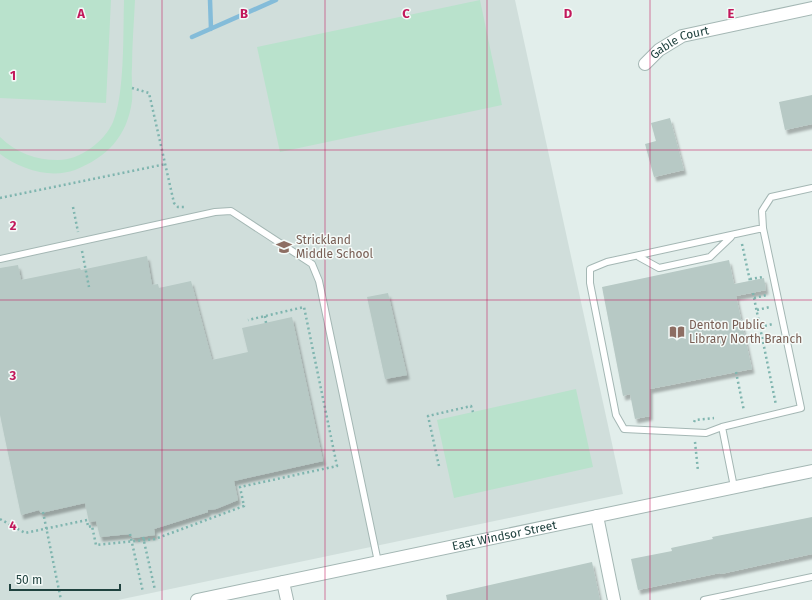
<svg xmlns="http://www.w3.org/2000/svg" width="812" height="600" viewBox="0 0 812 600" font-family="'Fira Sans',sans-serif">
  <style>
    .built { fill: #d0dedb }
    .green { fill: #b9e2cc }
    .lines { fill: none; stroke-linecap: round; stroke-linejoin: round }
    .stream { stroke: #84bcd9; stroke-width: 4.5 }
    .building { fill: #b7c9c5; filter: url(#shadow) }
    .service-casing { stroke: #a4b7b4; stroke-width: 8 }
    .minor-casing { stroke: #a4b7b4; stroke-width: 14 }
    .tertiary-casing { stroke: #a4b7b4; stroke-width: 14 }
    .path { stroke: #7fb5af; stroke-width: 2.5; stroke-dasharray: 2 3; stroke-linecap: butt }
    .service { stroke: #fff; stroke-width: 6 }
    .minor { stroke: #fff; stroke-width: 12 }
    .tertiary { stroke: #fff; stroke-width: 12 }
    .grid { fill: none; stroke: #c2185b; stroke-width: 1; stroke-opacity: 0.55 }
    .labels { text-anchor: middle; dominant-baseline: central; stroke-width: 3; stroke-linejoin: round; paint-order: stroke }
    .street-label { font-size: 12px; fill: #20423f; stroke: #f4faf8 }
    .education-label { font-size: 12px; fill: #785e54; stroke: #f4faf8; text-anchor: start }
    .grid-label { font-size: 13px; text-anchor: middle; font-weight: bold; fill: #c2185b; stroke: #f4faf8; stroke-width: 3; stroke-linejoin: round; paint-order: stroke }
  </style>
  <defs>
    <filter id="shadow"><feDropShadow dx="2.5" dy="4.5" stdDeviation="1" flood-color="#0004"/></filter>
  </defs>
  <rect width="100%" height="100%" fill="#e2eeeb"/>
  <path class="built" d="M0,0h515l108,494 -505,106h-118z"/>
  <path class="green" d="M0,0h111l-5,103 -106,-5z
    M124,0h11c-1,22 -3,45 -3,67 -1,11 1,23 0,34 -5,36 -25,56 -57,69 -25,9 -55,-1 -75,-16v-17c16,16 36,23 58,23 22,0 46,-18 55,-38 12,-28 10,-90 11,-122z
    M480,0l22,105 -222,47 -23,-105z
    M576,389l17,78 -139,31 -17,-78z"/>
  <g class="lines">
    <path class="stream" d="M210,0l1,29
      M192,37l84,-37"/>
  </g>
  <path class="building" d="M812,95v29l-27,6 -6,-28z
    M670,118l14,52 -30,7 -9,-33 11,-3 -5,-18z
    M147,256l5,29 6,-1 1,4 32,-7 21,79 36,-8 -6,-24 50,-11 31,144 -89,20 4,19 -22,9 -8,1v2l-54,17 1,6 -22,3 -3,-4 -30,3 -4,-16 -7,1 -4,-19 -44,10 -2,-3 -18,5 -21,-100v-147l18,-3 3,15 59,-12 1,2z
    M729,260l5,24 30,-6 2,12 -30,6 16,73 -102,20v27l-15,3 -5,-25 -7,2 -21,-109z
    M388,293l19,82 -22,4 -18,-82z
    M812,517v37l-91,20 -1,-1 -82,17 -7,-31 41,-8 -1,-3 42,-9 -1,-2z
    M592,562l8,38h-153l-1,-5z"/>
  <g class="lines">
    <g class="service-casing">
      <path id="service" d="M639,257l20,11 51,-11 21,-20
        M0,259l215,-47 16,-1 81,53 7,17 59,281
        M722,427l-16,6 -82,-4 -8,-14 -26,-132v-14l17,-7 156,-34
        M734,487l-12,-60 79,-19 -38,-180 -1,-17 9,-14 41,-9
        M704,600l108,-23"/>
    </g>
    <g class="minor-casing">
      <g id="minor">
        <path id="s1" d="M645,64l14,-14 23,-14 130,-28"/>
        <path d="M597,516l17,84"/>
        <path d="M283,582l4,18"/>
      </g>
    </g>
    <g class="tertiary-casing">
      <g id="tertiary">
        <path id="s2" d="M197,600l615,-129"/>
      </g>
    </g>
    <path class="path" d="M132,88l17,5 25,110 4,4h7
      M0,198l166,-34
      M73,207l5,25
      M742,244l8,37
      M82,251l7,36
      M750,279l13,-2
      M753,293l23,112
      M754,298l13,-3
      M757,310l13,-3
      M265,316l1,7
      M760,327l13,-3
      M736,372l8,39
      M694,422l1,-2 19,-2
      M695,442l3,29
      M439,466l-11,-50 43,-10 2,6
      M43,512l18,88
      M0,519l25,14 62,-13 1,7 4,-1 4,19 59,-6 89,-33 -4,-19 97,-21 -33,-159 -56,13
      M130,534l13,58
      M143,537l12,53"/>
    <use href="#service" class="service"/>
    <use href="#minor" class="minor"/>
    <use href="#tertiary" class="tertiary"/>
  </g>
  <path class="grid" d="M162,0v600M325,0v600M487,0v600M650,0v600M0,150h812M0,300h812M0,450h812"/>
  <defs>
    <g id="school-bare" transform="scale(1.2)"><path d="M0-5L7-2L0 1L-7-2ZM-4 1L0 2.5L4 1V4Q0 6-4 4Z" fill="#8d6e63" stroke="#f4faf8" stroke-width="2.5" paint-order="stroke"/></g>
    <g id="library-bare" transform="scale(1.2)"><path d="M-6-4Q-3-5.5-.7-3.5V5Q-3 3-6 4ZM6-4Q3-5.5 .7-3.5V5Q3 3 6 4Z" fill="#8d6e63" stroke="#f4faf8" stroke-width="2.5" paint-order="stroke"/></g>
  </defs>
  <g fill-rule="evenodd">
    <use href="#school-bare" x="284" y="247"/>
    <use href="#library-bare" x="677" y="332"/>
  </g>
  <g class="labels">
    <g class="street-label">
      <text stroke="none"><textPath href="#s1" startOffset="42">Gable Court</textPath></text>
      <text stroke="none"><textPath href="#s2" startOffset="314">East Windsor Street</textPath></text>
    </g>
    <g class="education-label">
      <text x="296" y="240">Strickland<tspan x="296" dy="14">Middle School</tspan></text>
      <text x="689" y="325">Denton Public<tspan x="689" dy="14">Library North Branch</tspan></text>
    </g>
  </g>
  <g class="grid-label">
    <text x="81" y="18">A</text>
    <text x="244" y="18">B</text>
    <text x="406" y="18">C</text>
    <text x="568" y="18">D</text>
    <text x="731" y="18">E</text>
    <text x="13" y="80">1</text>
    <text x="13" y="230">2</text>
    <text x="13" y="380">3</text>
    <text x="13" y="530">4</text>
  </g>
  <path d="M10 584v6h110v-6" fill="none" stroke="#20423f" stroke-width="2"/>
  <text x="16" y="584" font-size="12" fill="#20423f" stroke="#f4faf8" stroke-width="3" paint-order="stroke">50 m</text>
</svg>
